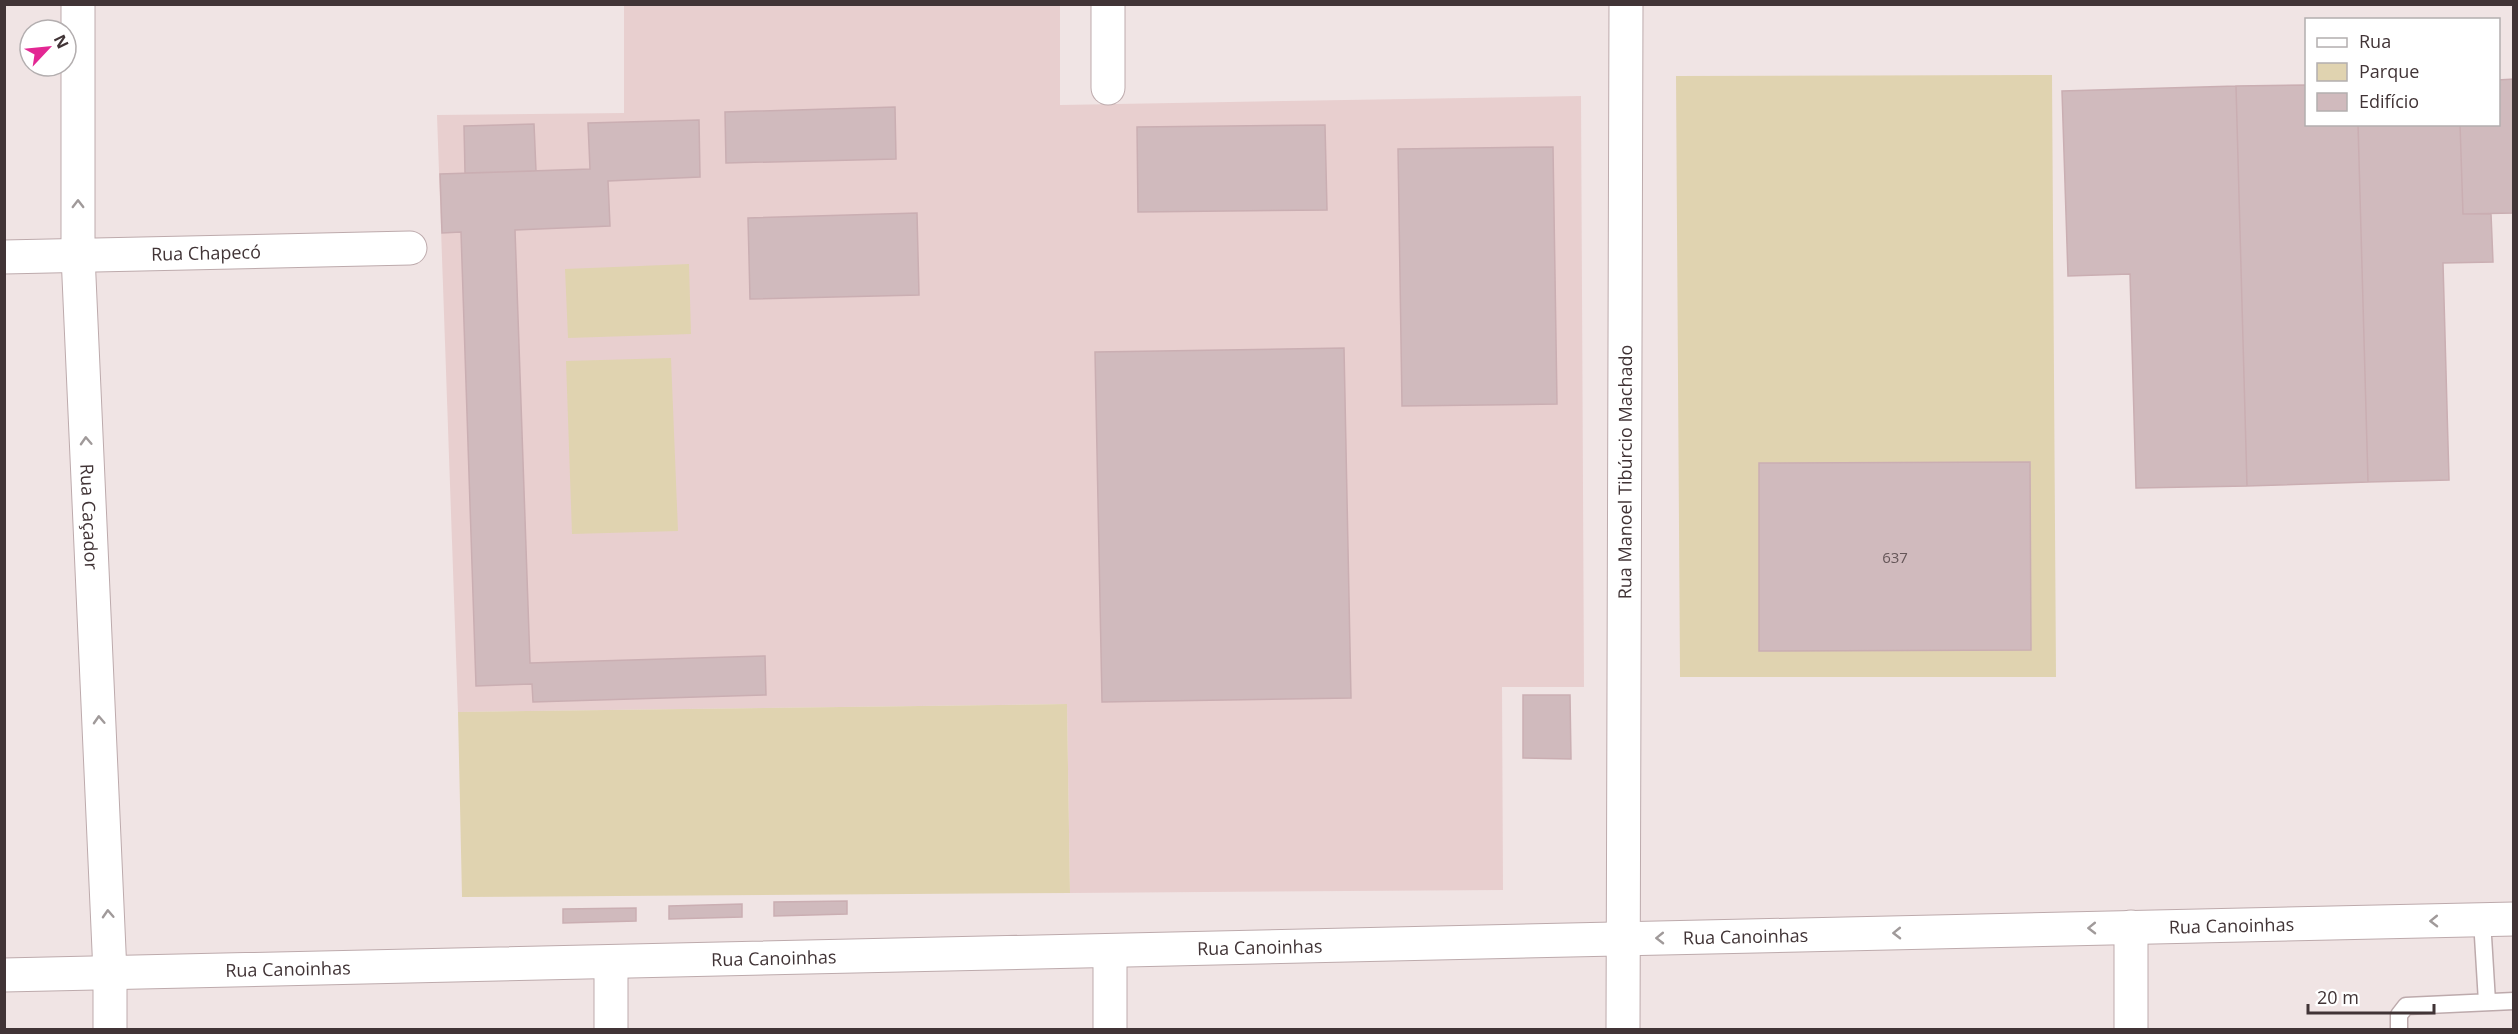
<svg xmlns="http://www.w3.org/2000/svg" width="2518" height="1034" viewBox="0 0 2518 1034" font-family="'Open Sans',sans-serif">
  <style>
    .education { fill: #e8cfcf }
    .green { fill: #e0d3b0 }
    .building { fill: #d0babd; stroke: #caaeb2; stroke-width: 1.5 }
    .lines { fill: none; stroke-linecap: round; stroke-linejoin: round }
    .service-casing { stroke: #bdaaac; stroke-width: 19 }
    .minor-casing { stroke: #bdaaac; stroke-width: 35 }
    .tertiary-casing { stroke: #bdaaac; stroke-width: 35 }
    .service { stroke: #fff; stroke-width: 16 }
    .minor { stroke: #fff; stroke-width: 33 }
    .tertiary { stroke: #fff; stroke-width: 33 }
    .oneway { stroke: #a09a9a }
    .labels { text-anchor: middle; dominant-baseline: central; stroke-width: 4.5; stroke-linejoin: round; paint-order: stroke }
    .number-label { font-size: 15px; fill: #655658 }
    .street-label { font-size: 18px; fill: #413436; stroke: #fff }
  </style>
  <rect width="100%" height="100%" fill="#f0e4e4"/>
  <path class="education" d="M624,4l436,1v100l521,-9 3,591h-82l1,203 -433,3 -3,-189 -609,8 -21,-597 187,-2z"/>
  <path class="green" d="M2052,75l4,602h-376l-4,-601z
    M689,264l2,70 -123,4 -3,-69z
    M671,358l7,173 -106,3 -6,-173z
    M1067,704l3,189 -608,4 -4,-185z"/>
  <path class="building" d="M2514,79v134l-51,1 -3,-90h38v-44z
    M2306,85v39h52l10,358 -121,4 -11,-400z
    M2236,86l11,400 -111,2 -6,-214 -62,2 -6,-185z
    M895,107l1,52 -170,4 -1,-51z
    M699,120l1,57 -92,4 2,45 -95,4 15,433 235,-7 1,39 -233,7 -1,-18 -56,2 -15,-454 -19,1 -2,-59 150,-5 -2,-46z
    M534,124l2,47 -71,2 -1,-47z
    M2358,124h102l3,90h28l2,48 -50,1 6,217 -81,2z
    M1325,125l2,85 -189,2 -1,-85z
    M1553,147l4,257 -155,2 -4,-257z
    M917,213l2,82 -169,4 -2,-81z
    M1344,348l7,350 -249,4 -7,-350z
    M2030,462l1,188 -272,1v-188z
    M1523,695h47l1,64 -48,-1z
    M847,901v13l-73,2v-14z
    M742,904v13l-73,2v-13z
    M636,908v13l-73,2v-14z"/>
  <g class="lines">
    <g class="service-casing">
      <path id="service" d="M2482,920l5,82
        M2399,1030v-15l7,-9 108,-5"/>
    </g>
    <g class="minor-casing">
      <g id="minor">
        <path d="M1108,88v-84"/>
        <path id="s1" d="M4,257l406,-9"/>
        <path d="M1110,951v79"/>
        <path d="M611,962v68"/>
        <path id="s2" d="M1623,1030l3,-1026"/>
        <path d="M2131,1030v-103"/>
      </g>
    </g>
    <g class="tertiary-casing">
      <g id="tertiary">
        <path id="s3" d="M78,4v251l32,718v57"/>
        <path id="s4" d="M4,975l2510,-56"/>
      </g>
    </g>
    <use href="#service" class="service"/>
    <use href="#minor" class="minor"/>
    <use href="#tertiary" class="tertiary"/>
  </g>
  <defs><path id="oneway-chevron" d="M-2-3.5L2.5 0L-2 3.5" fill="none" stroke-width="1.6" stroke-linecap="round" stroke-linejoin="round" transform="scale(1.5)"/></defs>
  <g class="oneway">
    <use href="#oneway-chevron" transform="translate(78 204) rotate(-90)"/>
    <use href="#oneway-chevron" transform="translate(86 441) rotate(-93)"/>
    <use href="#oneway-chevron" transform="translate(99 720) rotate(-93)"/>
    <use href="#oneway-chevron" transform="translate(108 914) rotate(-93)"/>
    <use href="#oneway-chevron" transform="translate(2434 921) rotate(179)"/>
    <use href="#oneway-chevron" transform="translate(2092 928) rotate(179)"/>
    <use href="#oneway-chevron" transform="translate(1897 933) rotate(179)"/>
    <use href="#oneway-chevron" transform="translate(1660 938) rotate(179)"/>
  </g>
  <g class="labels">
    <g class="number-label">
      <text x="1895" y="557">637</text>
    </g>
    <g class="street-label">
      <text stroke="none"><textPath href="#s1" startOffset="202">Rua Chapecó</textPath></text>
      <text stroke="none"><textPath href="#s2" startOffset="558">Rua Manoel Tibúrcio Machado</textPath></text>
      <text stroke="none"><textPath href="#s3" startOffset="513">Rua Caçador</textPath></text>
      <text stroke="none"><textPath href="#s4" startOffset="2228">Rua Canoinhas</textPath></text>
      <text stroke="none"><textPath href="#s4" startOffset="1742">Rua Canoinhas</textPath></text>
      <text stroke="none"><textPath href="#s4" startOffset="1256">Rua Canoinhas</textPath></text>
      <text stroke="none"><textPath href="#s4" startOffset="770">Rua Canoinhas</textPath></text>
      <text stroke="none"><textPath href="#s4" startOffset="284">Rua Canoinhas</textPath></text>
    </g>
  </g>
  <rect width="2518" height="1034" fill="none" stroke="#413436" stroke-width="12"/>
  <rect x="2305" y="18" width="195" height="108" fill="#ffffff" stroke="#b3aeaf" stroke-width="1.5"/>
  <rect x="2317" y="38" width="30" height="9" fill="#ffffff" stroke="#b3aeaf" stroke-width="1.5"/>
  <text x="2359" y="48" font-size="18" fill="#413436">Rua</text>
  <rect x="2317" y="63" width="30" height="18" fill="#e0d3b0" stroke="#b3aeaf" stroke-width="1.5"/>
  <text x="2359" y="78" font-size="18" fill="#413436">Parque</text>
  <rect x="2317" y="93" width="30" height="18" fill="#d0babd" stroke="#b3aeaf" stroke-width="1.5"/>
  <text x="2359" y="108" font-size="18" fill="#413436">Edifício</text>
  <g transform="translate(48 48) rotate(64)"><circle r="28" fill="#ffffff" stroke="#b3aeaf" stroke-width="1.5"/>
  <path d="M0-4.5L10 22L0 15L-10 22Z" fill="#e32793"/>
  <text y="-9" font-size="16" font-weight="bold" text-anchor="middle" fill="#413436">N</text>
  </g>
  <path d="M2308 1004v9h126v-9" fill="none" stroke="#413436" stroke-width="3"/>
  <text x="2317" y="1004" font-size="18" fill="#413436" stroke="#ffffff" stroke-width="4.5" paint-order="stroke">20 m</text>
</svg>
